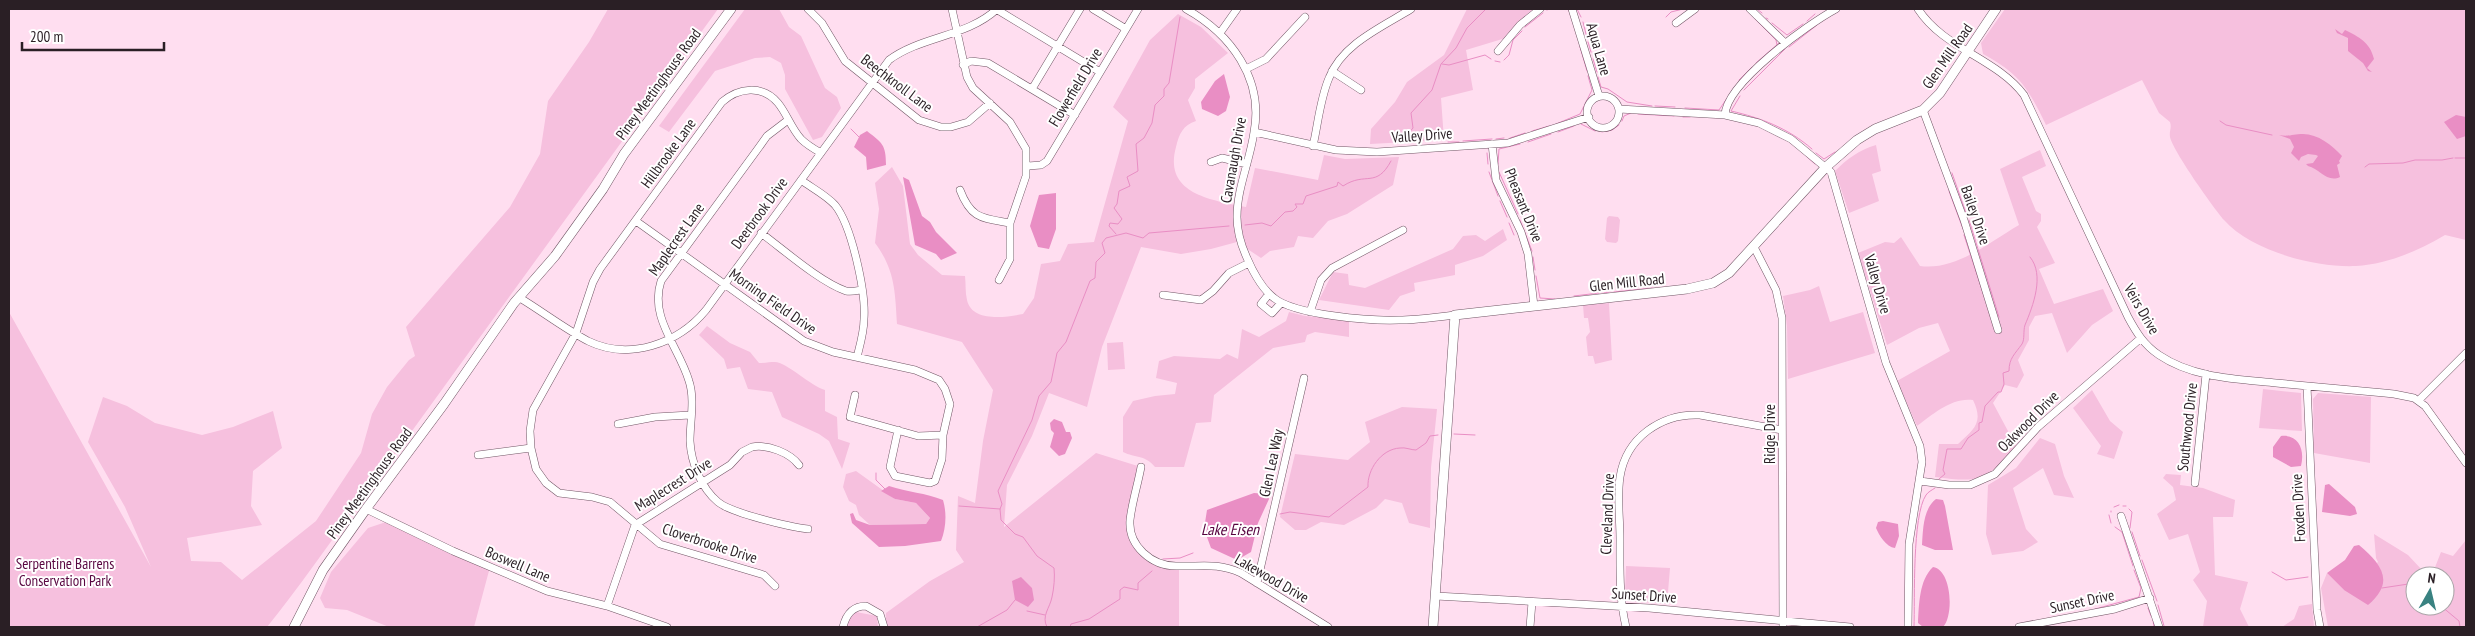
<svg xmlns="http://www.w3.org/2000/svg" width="2475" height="636" viewBox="0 0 2475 636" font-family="'PT Sans Narrow',sans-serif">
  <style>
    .green { fill: #f6c0de; fill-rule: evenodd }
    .water { fill: #e98ec4 }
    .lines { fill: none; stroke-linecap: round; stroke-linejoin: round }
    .stream { stroke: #e98ec4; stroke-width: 1 }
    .minor-casing { stroke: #715665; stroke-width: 8 }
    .major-casing { stroke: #715665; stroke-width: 10 }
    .minor { stroke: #fff; stroke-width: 7 }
    .major { stroke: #fff; stroke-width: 9 }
    .labels { text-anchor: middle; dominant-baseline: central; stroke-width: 4; stroke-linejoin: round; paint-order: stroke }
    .street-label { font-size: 15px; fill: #2a1f25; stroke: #fff }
    .park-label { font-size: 15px; fill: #590741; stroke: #fff }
    .water-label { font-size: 16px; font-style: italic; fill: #56033f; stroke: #fff }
  </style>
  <rect width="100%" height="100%" fill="#ffdef0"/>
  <path class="green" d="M608,9h110l-343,473c-37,48 -70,98 -108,145h-258v-315l142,255 -26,-60 -37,-65 15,-45 24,9 28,17 47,12 31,-8 40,-16 9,37 -29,23 -2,35 11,19 -75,13 4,23 30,1 21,18 74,-59 45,-68 11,-39 15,-27 22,-27 6,-4 -9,-29 104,-120 30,-53 8,-53 41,-59z
    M745,9h34l10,18 12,9 24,52 12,9 4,11 -19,29 -9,3 -28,-51v-14l-4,-12 -11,-6 -15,1 -40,13 -46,61 -10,-6z
    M1467,9h73l-31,28 -43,13 7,40 -32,8 3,42 -74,4 1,-15 24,-27 12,-20 37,-27z
    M2005,9h461v231l-21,-5c-27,16 -57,29 -89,31 -40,2 -105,-15 -132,-46 -11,-13 -51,-69 -54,-83 -1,-6 2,-9 0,-15l-11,-9 -17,-33 -96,45c-18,-37 -26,-51 -63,-71l-2,-11z
    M1178,14l23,13 27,26 -33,26v9l-7,12 8,21c-13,4 -17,13 -20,26 -13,47 36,53 70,60l9,-39 63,12 6,-25 21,4 54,-2 -6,28 -46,29 -19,7 -15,17 -15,-2 -4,11 -24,4 -9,7 -24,-16 -26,7 -30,5 -40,-7 -39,100 -15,60 -38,-14 -17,43 -25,49 -3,42 92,-74 45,14 -10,62 17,28 31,10v60h-293v-14l44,-32 34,-19 -8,-12 2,-54 17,7 8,-62 10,-51 -31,-48 -65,-18c-2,-33 -2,-54 -22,-81l4,-34 -4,-26 17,-16 11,19 7,58 8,11 24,20 23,1c1,8 0,16 2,24 5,23 40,17 56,14l11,-16 7,-34 19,-3 8,-17 26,-2 34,-121 -15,-14 37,-67z
    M1876,145l5,26 -9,3 7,27 -30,12 -14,-42c12,-12 24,-21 41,-26z
    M2040,150l6,16 -24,11 14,34 5,3v7l-4,6 18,36 -16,6 15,35 49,-15 10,22 -21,14 -25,28 -15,-40 -17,3 -6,11v13l-11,20 6,15 -7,13 -12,-3 -12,18 23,43c-30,35 -35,37 -81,31l4,-33h19c16,-15 26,-21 15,-44 -21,-3 -40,14 -56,26l-20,-45 53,-30 -12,-28 -19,5 -32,17 -29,-92 27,-11 9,1 7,-6 19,29c35,5 70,-24 99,-41l-19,-56z
    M1609,216l9,1 2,3 -2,21 -2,2 -9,-1 -2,-3 2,-21z
    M1503,229l4,11 -24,16 -28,9v10l-41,8 1,8 -15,5 -11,14 -70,-10 14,-28 15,2 1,11 16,3 88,-39 10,-13 13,-1 9,6z
    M1819,286l11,36 33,-10 12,41 -87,26 -1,-53 -4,-30 27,-6z
    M1609,303l3,57 -17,4 -2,-8h-5l-2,-19 4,-5 -2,-14h-4l-1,-13z
    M1289,312l16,4 44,4v17l-34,-5 -8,3 -2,7 -32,6 -59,47 -3,27 -15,1 -12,44h-29c-9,-12 -20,-9 -32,-15v-35l10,-16 22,-5 20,-2 2,-11 -21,-5 3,-17 15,-5 46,3 7,-5 11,5 4,-30 17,8 27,-16z
    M707,326l23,17 20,9 9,11c6,0 11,-1 16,-1 11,0 36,24 50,28v21l12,6 1,22 12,4 -8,26 -13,-28 -10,-7 -37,-17 -10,-25 -24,-3 -8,-22 -13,2 -3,-10 -25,-24z
    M1123,342l2,27 -17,1 -1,-27z
    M2263,389l38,4 1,38 -43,-3z
    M2092,390l18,31 13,11 -9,27 -17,-5 4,-8 -28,-38z
    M2318,393l53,4 -1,66 -56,-10 -1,-54z
    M1402,407l35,2 -6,59 -1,60 -21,-5 -7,-20 -17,-4 -9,9 -32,17 -23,-3 -15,8h-11l-15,-13 15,-63 53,6 22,-18 -5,-20z
    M2040,438l15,6 9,32 10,22 -20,-3 -11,-27 -30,20 13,41 12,13 -15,9 -31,4 -6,-21 2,-49 28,-17z
    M856,471l39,28 21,4 14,15 -4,6 -56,1 -11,-10 -3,-10 -7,-4 -6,-14 3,-13z
    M2166,474l15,1 -1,10 23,3 32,12 -2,17h-20l2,58 33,7 -8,27 9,18h-46l4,-26 -14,-21 7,-8 -12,-38 -19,6 -12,-26 19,-14 -3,-13 -10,-9z
    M389,521l101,46 -16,60h-85l-42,-17 -22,-2 -5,-10 11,-26 37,-44z
    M2374,534l34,21 14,15 10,5 9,-23 12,4 13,-16v87h-138l-7,-39 6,-15 17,17 34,-28 -2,-4zM2415,576h30v30h-30z
    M1626,566l44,2 -3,36 -39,-3 -3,-6z
    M2312,604l2,23h-32l12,-8 5,-13z
    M856,612l21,4 1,11h-31l1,-7z"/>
  <path class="water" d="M2335,29l7,5 3,-4c14,7 25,12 29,29l-7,9 5,4 -4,-1 -5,-8 -15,-12v-13l-11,-5z
    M1224,74l6,23 -4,14 -8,5 -16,-7 -1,-7 14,-21z
    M2456,115l10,2v19l-9,3 -13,-17z
    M867,131c15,12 19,13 19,34l-19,5 -1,-13 -12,-10 6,-12z
    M2279,135c10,2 14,-1 24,-1 15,0 29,11 39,22l-3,5 1,2 -3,2 3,12c-13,6 -20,-8 -32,-11l-2,-2 7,-1 5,-7 -2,-1 -8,-1 -7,3 -2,4 -8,-8 3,-6 -4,-8z
    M903,177l6,3 13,36 8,6 6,10 21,21 -16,7 -5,-6 -21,-9z
    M1056,193v36l-7,20 -11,-2 -8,-21 9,-31z
    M1054,419l8,3 4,10h4l2,6 -7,16 -6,2 -9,-9 4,-14 -3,-3 -1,-7z
    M2281,436c18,-2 24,14 20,30l-10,1 -18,-10v-10z
    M2329,484l26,23 2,7 -7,2 -28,-4 3,-27z
    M889,486c18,6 37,7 54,14 4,13 3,29 -2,41l-36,5 -26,1 -27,-24 -2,-9 3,-1 3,7 14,5 56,-1 4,-6 -14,-15 -21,-4 -14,-8z
    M1254,493l13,1 2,5 -11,24 -7,29 -14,8 -26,-12 -7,-19 3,-19z
    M1936,499l7,1 2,6 8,44h-18l-13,-5c1,-15 1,-36 14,-46z
    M1883,521l15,3 1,12 -4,12c-9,-1 -16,-13 -19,-20l2,-6z
    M2359,545c22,19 37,36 9,60l-24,-15 -17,-17 18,-13 9,-14z
    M1933,567c19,3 21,49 10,60h-20l-5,-4c1,-18 1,-43 15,-56z
    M1021,577l11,11 2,12 -6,7 -13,-7 -3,-19z"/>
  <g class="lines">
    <path class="stream" d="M1568,9l2,4
      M1577,9l4,8
      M1757,9l5,4
      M1547,10l2,-1
      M1666,17l5,-5 12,-3
      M1766,18l2,1
      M1755,19l21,21 1,5
      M1807,21l8,-7
      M1583,22l4,16
      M1772,23l15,12 16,-11
      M1525,27l18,-14
      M1588,42l3,10
      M1580,47l7,24
      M1789,47l28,-22
      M1593,59l4,13
      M1504,60l5,-5 4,-15 9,-9
      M1495,61l5,1
      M1756,63l23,-20
      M1442,64l7,1 36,-10 6,4
      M1598,77l3,10 7,2 19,13 25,4
      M1739,80l13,-13
      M1744,90l41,-41
      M1740,96l-9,15c30,7 57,17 81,38
      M1655,106l20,1
      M1685,108l34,2 17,-25
      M1638,114l36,2
      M1683,117h7
      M1622,121l2,-5 7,-3
      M2220,121l6,4 46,10
      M1556,124l24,-10 12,-24 -4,-14
      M1581,124l14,7
      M851,129l8,8
      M1532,131l17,-5
      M1558,132l16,-6
      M1602,132l10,-2 7,-5
      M1510,138l15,-5
      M1496,139l8,-1
      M1463,141l29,-2
      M1401,142l12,-14 -2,-15 21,-23 9,-26 15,-16 11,-20 19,-19
      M1448,142h11
      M1528,142l23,-8
      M1792,144l4,3
      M1487,153l1,11
      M1816,153l8,6 11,-7
      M1806,156l9,8
      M2455,158h11
      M1498,164l1,-15 21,-5
      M2365,167l4,-3 34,-1 12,-3h27l11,-2
      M1489,172l9,24
      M1499,172l19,42
      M1952,173l15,43
      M1949,191l14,38
      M1500,201l7,16
      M1520,220l12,31
      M1969,220l30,97
      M1509,223l5,12
      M1245,225l17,-2 9,3 14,-14 8,-1 4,-4 -2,-3h8l3,-8 31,-10 1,-4 5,4c23,-15 33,3 48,-25
      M1116,234l-7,-8 1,-3 8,1 4,-5 -8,-11 3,-4 2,-13 11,-5 -3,-9 11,-6 -2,-27 8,-6 8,-15 3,-18 9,-9v-7l5,-6 11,-66
      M1964,235l20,61
      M1533,257l2,13
      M1536,276l4,22 15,1
      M1614,292l38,-4
      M1604,293l5,-1
      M1574,296l25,-3
      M1454,434l21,1
      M876,473v7l9,9
      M1939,479l6,-5 -2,-4 4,-21h14l7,-11 11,-8v-7l3,-1 3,-16 13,-14h3l3,-8 -1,-11 6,-2c0,-13 6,-17 13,-27 3,-5 1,-13 3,-19 8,-19 20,-50 5,-68
      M959,506l41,3
      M2123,506h3
      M2114,507l5,-2
      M2129,509l3,3 -2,16
      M2111,512v-1
      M1280,514l10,-2 39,5 39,-30c-1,-17 13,-38 32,-39 5,-1 11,2 16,2l10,-7 4,-7 8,-1
      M2109,515l2,8
      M2115,527l7,5 11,34
      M2132,532l8,24
      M1163,559l17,-1 13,-5
      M2142,560l15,41
      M2272,572l14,8 22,-3
      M2382,588l33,-5
      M2158,605l6,21
      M2441,606l18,15 1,6
      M2148,608l3,8
      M2095,609l44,-12 2,-9 -7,-18
      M1027,611l18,4
      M2153,620l1,7
      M977,627l30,-17 8,-10
      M1047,627c-6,-11 3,-19 5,-30 2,-9 3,-20 2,-29l-17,-12 -14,-19 -8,-3 -14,-14 -1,-11 2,-5 -4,-13 34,-71 7,-24 12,-14 6,-29 9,-11 24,-61 5,-3 1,-16 9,-9 -3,-10 4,-5 20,-5 17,5 6,-5 80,-7
      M1070,627l1,-3 18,-5 31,-20v-9l4,-3 14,3v-7l14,-12
      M1914,627c1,-28 -2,-111 12,-132 2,-3 6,-5 9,-7"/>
    <g class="minor-casing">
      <path id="minor" d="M808,9l14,14 23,38 74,59 22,7h10l17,-5 22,-19
        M952,9l15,68 6,11 37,34 16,27v27l-16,47v36l-11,21
        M996,9l104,63
        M1093,9l33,20
        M1186,9c45,25 78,70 68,123 -4,29 -17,56 -17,85 0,14 4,28 10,41 6,14 14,30 27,40 21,17 96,23 125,22 18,0 37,-3 56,-5
        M1572,9l27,87
        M1750,9l35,34
        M1918,9c26,40 78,49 106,86l104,222c8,15 16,28 31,38 34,23 77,24 117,28 40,4 79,7 118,11l20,4 11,8 41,57
        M1676,23l19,-14
        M1220,33l17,-24
        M1498,51l22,-26 20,-16
        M963,65l8,-4 17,2 87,52
        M1246,69l20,-10 39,-42
        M1332,71l29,19
        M1032,89l48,-80
        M1587 112a16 16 0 1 1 32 0a16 16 0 1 1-32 0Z
        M1619,109l106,6 34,8 32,16 40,33 55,191 34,83 2,16 -13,82 -1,83
        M1923,110l41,110 34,110
        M1725,115c1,-32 83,-91 111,-106
        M788,120l-21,16 -10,14 -96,131c-12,37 18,66 28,100 6,18 1,41 1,60 1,21 11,47 28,61 13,11 72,25 90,27
        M1254,132l82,18 41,2 131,-9 81,-26
        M1492,144l4,36 25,52 7,22 6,52
        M1313,146c5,-22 7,-47 16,-68 13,-34 53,-51 82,-69
        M1211,162l11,-4 25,6
        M1028,166l13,-1 6,-4 91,-152
        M801,180c11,8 25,15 34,25 17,21 31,88 29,114 0,13 -4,26 -7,38
        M960,190c11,29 22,28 50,33
        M636,221l168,120 29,11 82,18 24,10 6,9 5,15 -7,31 -1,24 -7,22 -5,2 -35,-7 -5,-9 8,-37
        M761,233c23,17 59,49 85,58 5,1 9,0 15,-1
        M1754,247l22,43 6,28 1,309
        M1269,294l-8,10 11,9 9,-10
        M1163,295l38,5 12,-9 16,-18 20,-10
        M520,298c23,14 45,31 68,43 41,20 90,3 118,-31l183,-250c32,-24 78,-23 108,-51
        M1310,312l11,-32 11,-12 71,-38
        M2307,386l10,224 3,17
        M855,395l-5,22 68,19 25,-1
        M2419,400l47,-47
        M618,424l37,-7 35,-2
        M478,455l53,-7
        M1141,467c-3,17 -9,35 -11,53 -2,26 22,46 46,46 25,1 40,-4 65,7l87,54
        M1920,481l29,4h21l25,-11 43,-47 103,-89
        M2195,483l11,-109
        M366,509l87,42 94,40 60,15 60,21
        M2121,516l38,111
        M1257,583l47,-205
        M775,586l-11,-11 -104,-31 -50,-42 -18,-5 -33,-4 -13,-10 -10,-14 -5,-21 -1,-17 3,-21 43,-77 17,-51 7,-13 122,-167c16,-14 40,-18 56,1 9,11 13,25 23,36 6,6 13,10 20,14
        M1436,596l213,12 201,19
        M607,606l28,-81 95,-60 12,-13 10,-5c16,-3 38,6 47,18
        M843,627c3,-12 9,-21 23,-21l14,8 4,13
        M1530,627l2,-25
        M1626,627c-7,-29 -6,-58 -6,-88 0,-20 -3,-42 0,-62 6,-39 41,-64 80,-62l82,15
        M2019,627l96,-18 35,-11"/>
    </g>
    <g class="major-casing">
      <path id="major" d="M294,627l29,-57 43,-61 78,-105 70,-101 41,-47 48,-67 21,-35 107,-145
        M1433,627l22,-312 232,-26 26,-6 16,-10 97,-106 31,-27 18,-11 48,-19 17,-17 56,-84"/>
    </g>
    <use href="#minor" class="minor"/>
    <use href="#major" class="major"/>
  </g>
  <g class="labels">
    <g class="street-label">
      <text transform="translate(1599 49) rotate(74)">Aqua Lane</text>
      <text transform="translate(1947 56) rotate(-55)">Glen Mill Road</text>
      <text transform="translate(897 83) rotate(37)">Beechknoll Lane</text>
      <text transform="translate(658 84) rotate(-54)">Piney Meetinghouse Road</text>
      <text transform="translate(1075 87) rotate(-59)">Flowerfield Drive</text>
      <text transform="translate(1422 135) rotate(-4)">Valley Drive</text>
      <text transform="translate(668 153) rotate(-54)">Hillbrooke Lane</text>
      <text transform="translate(1233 160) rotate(-80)">Cavanaugh Drive</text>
      <text transform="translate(1524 205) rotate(68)">Pheasant Drive</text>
      <text transform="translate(759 213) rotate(-54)">Deerbrook Drive</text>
      <text transform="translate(1976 215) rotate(71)">Bailey Drive</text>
      <text transform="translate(676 239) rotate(-55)">Maplecrest Lane</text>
      <text transform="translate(1627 282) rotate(-6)">Glen Mill Road</text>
      <text transform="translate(1878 284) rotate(74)">Valley Drive</text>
      <text transform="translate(773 301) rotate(35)">Morning Field Drive</text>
      <text transform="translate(2142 309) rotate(60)">Veirs Drive</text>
      <text transform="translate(2028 421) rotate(-45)">Oakwood Drive</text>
      <text transform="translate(2187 427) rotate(-84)">Southwood Drive</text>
      <text transform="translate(1769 434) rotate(-90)">Ridge Drive</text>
      <text transform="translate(1271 463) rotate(-78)">Glen Lea Way</text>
      <text transform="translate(369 483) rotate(-54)">Piney Meetinghouse Road</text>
      <text transform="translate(673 484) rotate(-32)">Maplecrest Drive</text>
      <text transform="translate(2298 508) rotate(-93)">Foxden Drive</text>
      <text transform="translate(1607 514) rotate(-88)">Cleveland Drive</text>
      <text transform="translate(710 543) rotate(18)">Cloverbrooke Drive</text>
      <text transform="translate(518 564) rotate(23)">Boswell Lane</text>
      <text transform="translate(1272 578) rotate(30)">Lakewood Drive</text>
      <text transform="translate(1644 595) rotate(4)">Sunset Drive</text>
      <text transform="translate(2082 601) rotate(-12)">Sunset Drive</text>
    </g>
    <g class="park-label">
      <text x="65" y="563">Serpentine Barrens<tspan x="65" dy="17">Conservation Park</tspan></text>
    </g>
    <g class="water-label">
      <text x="1230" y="529">Lake Eisen</text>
    </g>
  </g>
  <rect width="2475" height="636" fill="none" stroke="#2a1f25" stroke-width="20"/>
  <g transform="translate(2430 591) rotate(8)"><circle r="24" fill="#ffffff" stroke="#aaa5a8"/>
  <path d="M0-4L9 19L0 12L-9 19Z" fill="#398281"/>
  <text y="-8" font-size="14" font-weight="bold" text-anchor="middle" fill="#2a1f25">N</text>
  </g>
  <path d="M22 42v8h142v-8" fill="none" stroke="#2a1f25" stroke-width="2.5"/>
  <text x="30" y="42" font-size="15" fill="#2a1f25" stroke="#ffffff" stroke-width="4" paint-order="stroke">200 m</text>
</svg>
